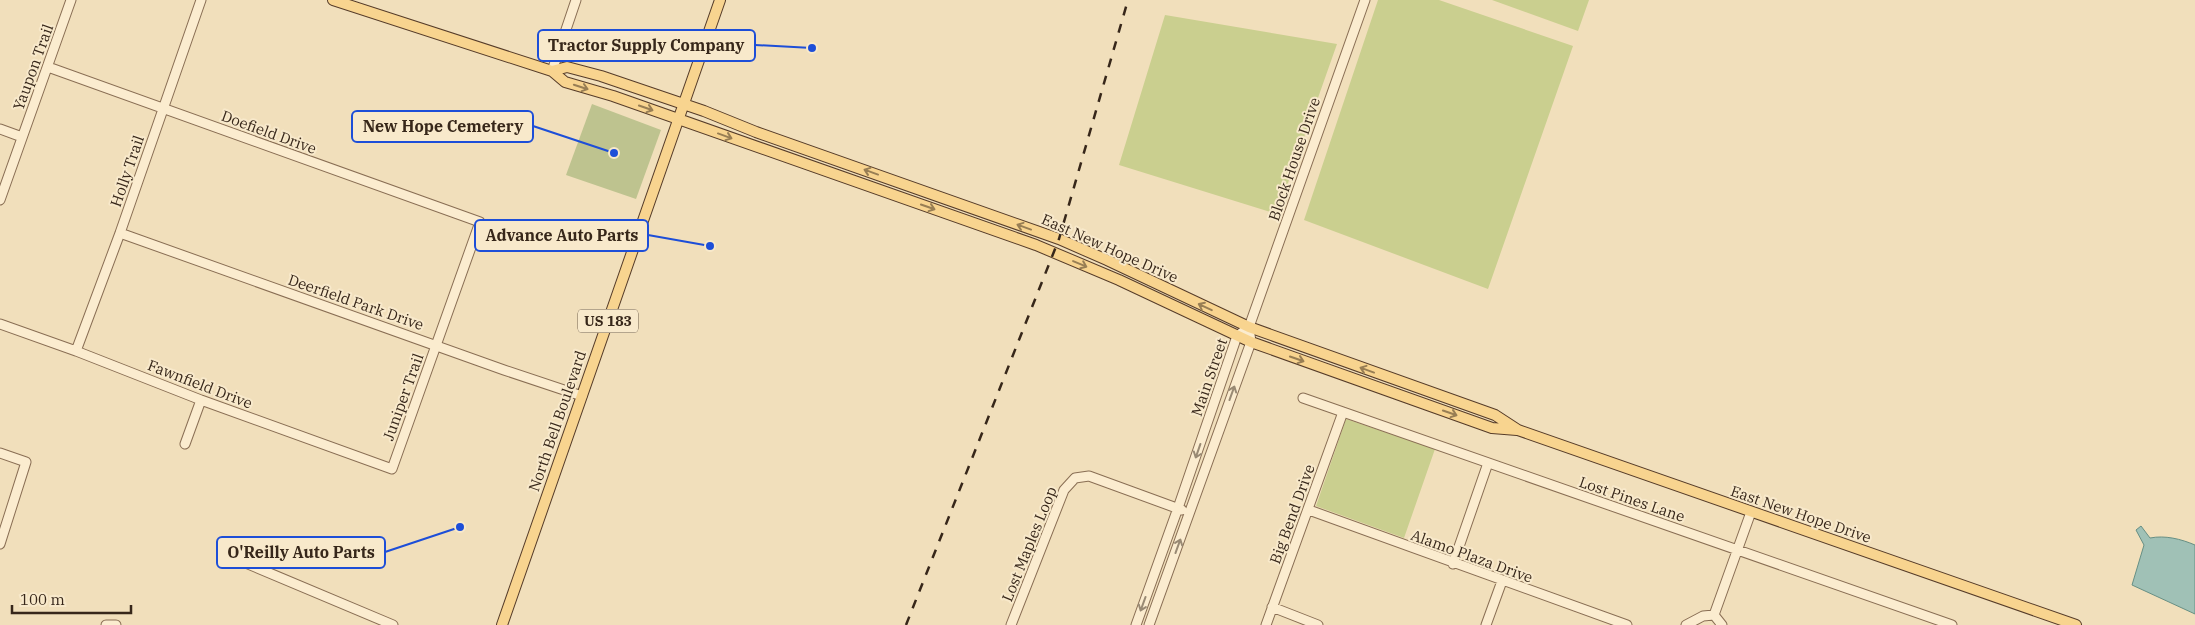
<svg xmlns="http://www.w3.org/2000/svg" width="2195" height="625" viewBox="0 0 2195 625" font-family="'IBM Plex Serif',serif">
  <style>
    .green { fill: #cacf8f }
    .cemetery { fill: #bec38f }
    .water { fill: #a0c1b6; stroke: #678f84 }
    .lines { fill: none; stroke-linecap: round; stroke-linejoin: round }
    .minor-casing { stroke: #896e54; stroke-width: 11 }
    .major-casing { stroke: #563c29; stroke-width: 12 }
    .minor { stroke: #fbeccf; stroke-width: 9 }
    .major { stroke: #f8d48f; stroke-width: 10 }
    .rail { stroke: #37271a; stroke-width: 2.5; stroke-dasharray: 9 9; stroke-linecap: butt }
    .oneway { stroke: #987e54 }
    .oneway2 { stroke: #998a74 }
    .labels { text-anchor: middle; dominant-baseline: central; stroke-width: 4; stroke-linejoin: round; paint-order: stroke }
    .shield { fill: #f8e9cb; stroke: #71614f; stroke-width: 1 }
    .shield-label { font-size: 14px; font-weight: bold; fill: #37271a }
    .street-label { font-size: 15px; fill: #37271a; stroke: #f8e9cb }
    .leader { fill: none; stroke: #1d4ed8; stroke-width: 2 }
    .callout-dot { fill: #1d4ed8; stroke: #f8e9cb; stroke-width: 2 }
    .callout { fill: #f8e9cb; stroke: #1d4ed8; stroke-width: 2 }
    .callout-label { font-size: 16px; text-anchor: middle; font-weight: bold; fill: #37271a }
  </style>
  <rect width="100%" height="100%" fill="#f1dfbb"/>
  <path class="green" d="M1378,0h61l134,46 -85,243 -184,-69z
    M1492,0h97l-11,31z
    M1165,15l172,29 -60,170 -158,-49z
    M1346,419l89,30 -31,89 -88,-32z"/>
  <path class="cemetery" d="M592,104l69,26 -25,69 -70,-24z"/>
  <path class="water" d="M2141,526l9,12c15,-3 31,1 45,7v69l-63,-29 12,-40 -8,-15z"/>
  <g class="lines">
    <g class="minor-casing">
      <path id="minor" d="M552,71l24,-71
        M0,129l22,8
        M0,200l71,-200
        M120,233l384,137 78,26
        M0,324l76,27 125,49 191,69 88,-247 -432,-155
        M76,351l44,-118 81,-233
        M1303,398l649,227
        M185,444l16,-44
        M0,453l26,9 -26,82
        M1309,510l318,115
        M236,559l157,66
        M1453,564l35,-101
        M1272,607l46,18
        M1714,615l37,-103
        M106,625h10
        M1011,625l53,-135 11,-12 14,-2 93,34
        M1136,625l42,-117 59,-172 12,-9
        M1149,625l102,-283 -2,-15 116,-327
        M1266,625l77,-213
        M1486,625l16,-44
        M1686,625l17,-9 11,-1 8,10"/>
    </g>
    <g class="major-casing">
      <path id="major" d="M333,0l219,71 13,11 48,14 423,149 83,35 132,62 241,86 25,2
        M552,71l15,-4 34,9 103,35 52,21 303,107 48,21 142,67 246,88 23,15 558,195
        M502,625l218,-625"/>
    </g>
    <use href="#minor" class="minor"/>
    <use href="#major" class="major"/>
    <path class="rail" d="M906,625l153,-386 69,-239"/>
  </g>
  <defs><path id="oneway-shaft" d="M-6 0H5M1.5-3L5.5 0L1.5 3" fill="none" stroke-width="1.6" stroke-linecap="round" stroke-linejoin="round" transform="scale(1.25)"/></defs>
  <g class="oneway">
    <use href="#oneway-shaft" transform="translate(581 87) rotate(18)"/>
    <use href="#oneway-shaft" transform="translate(646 108) rotate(19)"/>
    <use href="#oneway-shaft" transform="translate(725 136) rotate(20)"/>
    <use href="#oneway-shaft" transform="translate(871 172) rotate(-160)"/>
    <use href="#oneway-shaft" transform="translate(928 207) rotate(19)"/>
    <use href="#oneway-shaft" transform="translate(1024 227) rotate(-160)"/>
    <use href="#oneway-shaft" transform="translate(1080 264) rotate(23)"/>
    <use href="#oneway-shaft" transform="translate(1205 307) rotate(-155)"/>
    <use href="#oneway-shaft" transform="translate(1297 359) rotate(19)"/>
    <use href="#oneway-shaft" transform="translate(1367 370) rotate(-160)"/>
    <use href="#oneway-shaft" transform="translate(1450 413) rotate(19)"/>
  </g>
  <g class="oneway2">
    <use href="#oneway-shaft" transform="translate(1232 393) rotate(-70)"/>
    <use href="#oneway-shaft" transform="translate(1198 451) rotate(109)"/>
    <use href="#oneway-shaft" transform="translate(1178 546) rotate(-70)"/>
    <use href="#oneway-shaft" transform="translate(1143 604) rotate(110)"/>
  </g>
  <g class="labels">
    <rect class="shield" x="578" y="309.5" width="60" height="23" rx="4"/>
    <g class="shield-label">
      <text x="608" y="321">US 183</text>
    </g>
    <g class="street-label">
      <text transform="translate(33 67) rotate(-70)">Yaupon Trail</text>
      <text transform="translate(269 132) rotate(20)">Doefield Drive</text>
      <text transform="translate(1294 159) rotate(-71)">Block House Drive</text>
      <text transform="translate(127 171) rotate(-71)">Holly Trail</text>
      <text transform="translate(1110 248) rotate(24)">East New Hope Drive</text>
      <text transform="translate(356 302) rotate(19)">Deerfield Park Drive</text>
      <text transform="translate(1209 377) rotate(-71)">Main Street</text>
      <text transform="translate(200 384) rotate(21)">Fawnfield Drive</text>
      <text transform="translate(403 397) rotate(-70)">Juniper Trail</text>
      <text transform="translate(557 421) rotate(-71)">North Bell Boulevard</text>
      <text transform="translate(1632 499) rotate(19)">Lost Pines Lane</text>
      <text transform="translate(1292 514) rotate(-70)">Big Bend Drive</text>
      <text transform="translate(1801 514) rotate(19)">East New Hope Drive</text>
      <text transform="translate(1029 544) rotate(-68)">Lost Maples Loop</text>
      <text transform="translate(1472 556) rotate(20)">Alamo Plaza Drive</text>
    </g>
  </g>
  <path class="leader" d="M812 48L755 45M614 153L533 126M710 246L648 235M460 527L385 552"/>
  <g class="callout-dot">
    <circle cx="812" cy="48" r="5"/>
    <circle cx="614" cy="153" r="5"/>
    <circle cx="710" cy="246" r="5"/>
    <circle cx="460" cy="527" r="5"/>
  </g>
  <g class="callout">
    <rect x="538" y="30" width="217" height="31" rx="5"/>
    <rect x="352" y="111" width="181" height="31" rx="5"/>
    <rect x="475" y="220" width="173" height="31" rx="5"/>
    <rect x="217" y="537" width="168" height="31" rx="5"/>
  </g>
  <g class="callout-label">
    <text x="646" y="51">Tractor Supply Company</text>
    <text x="443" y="132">New Hope Cemetery</text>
    <text x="562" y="241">Advance Auto Parts</text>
    <text x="301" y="558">O'Reilly Auto Parts</text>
  </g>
  <path d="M12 605v8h119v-8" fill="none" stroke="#37271a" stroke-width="2.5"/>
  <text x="20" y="605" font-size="15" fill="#37271a" stroke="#f8e9cb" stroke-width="4" paint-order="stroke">100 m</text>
</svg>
